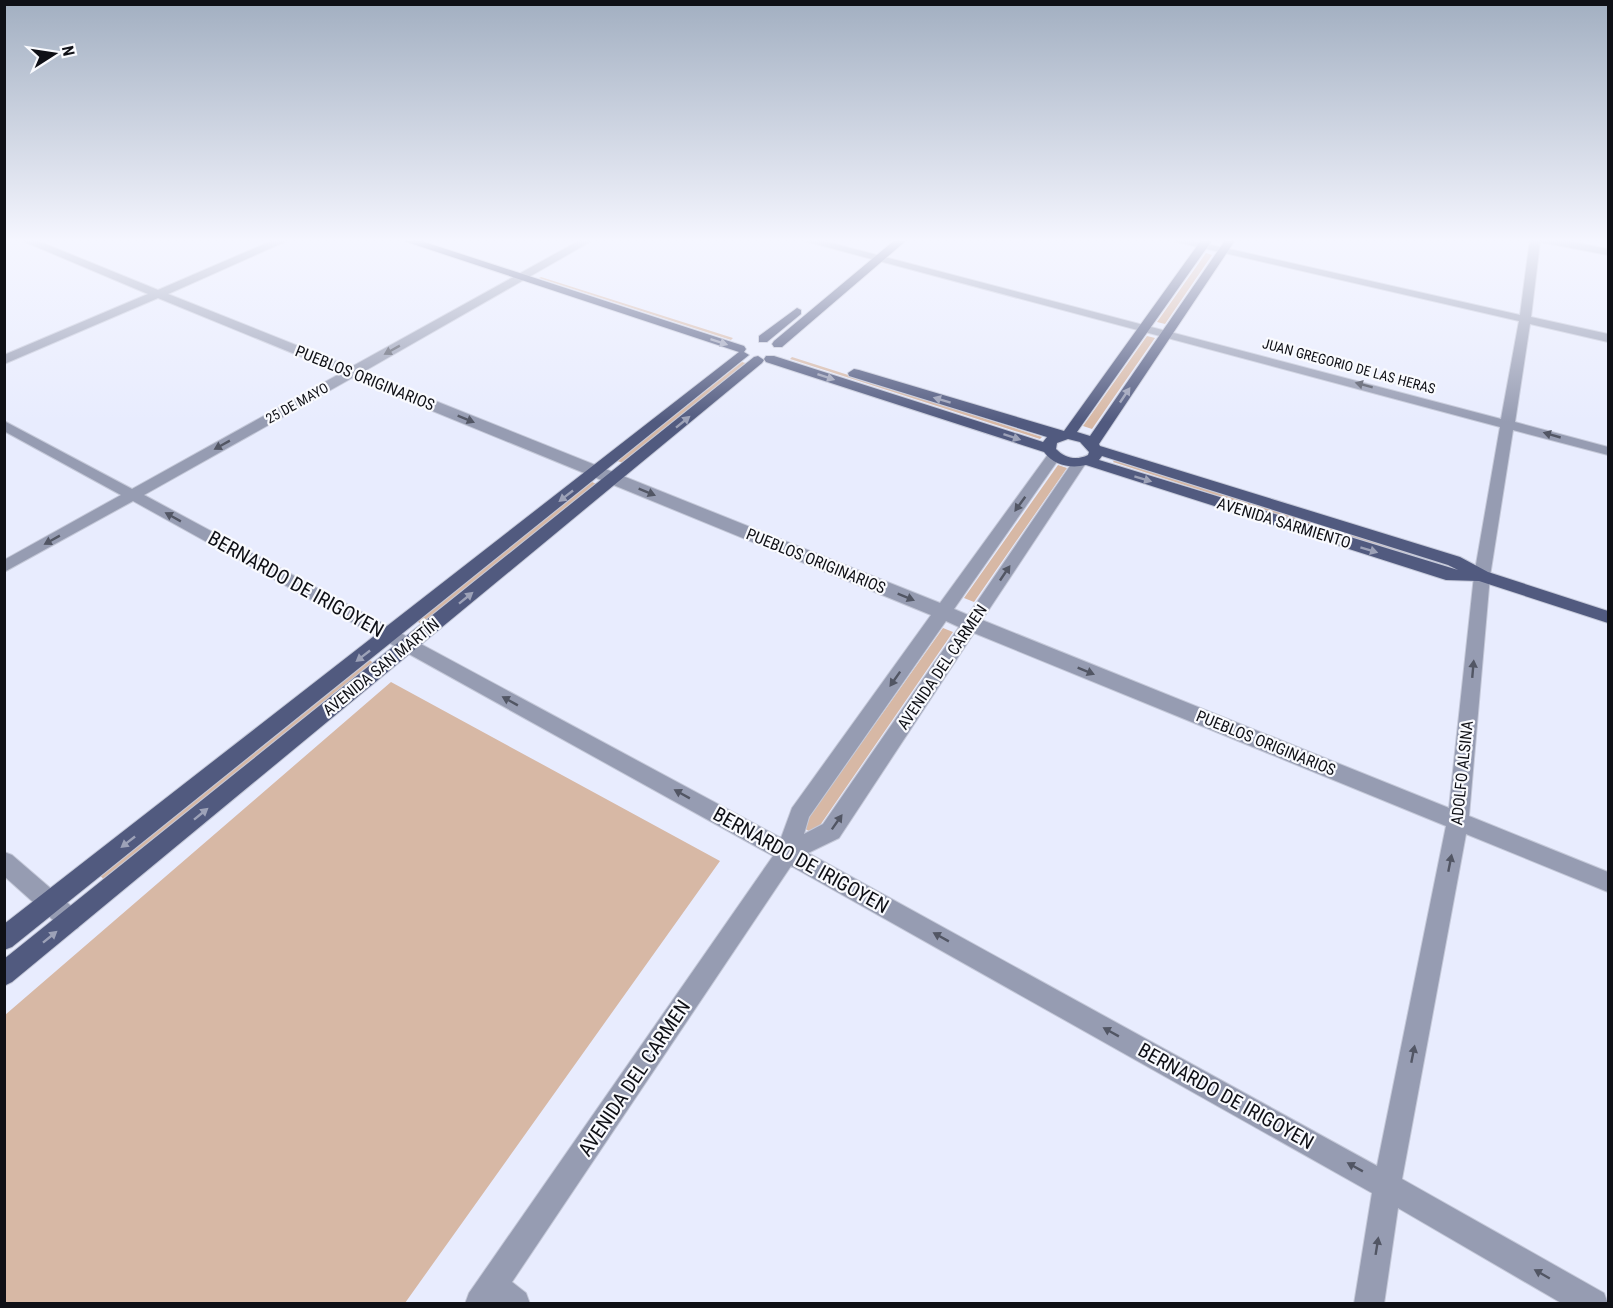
<svg xmlns="http://www.w3.org/2000/svg" width="1613" height="1308" viewBox="0 0 1613 1308" font-family="'Roboto Condensed',sans-serif">
  <style>
    .green { fill: #d7b8a5 }
    .lines { fill: none; stroke-linecap: round; stroke-linejoin: round }
    .minor-casing { stroke: #c5c9d9; stroke-width: 2 }
    .major-casing { stroke: #c5c9d9; stroke-width: 2 }
    .minor { fill: #969cb2; fill-rule: evenodd }
    .major { fill: #515a7f; fill-rule: evenodd }
    .oneway { fill: #9da2b8 }
    .oneway2 { fill: #525664 }
    .labels { text-anchor: middle; dominant-baseline: central; stroke-width: 4.5; stroke-linejoin: round; paint-order: stroke }
    .far-street-label { font-size: 14px; fill: #0f1016; stroke: #f9fafe }
    .street-label { font-size: 16px; fill: #0f1016; stroke: #f9fafe }
    .near-street-label { font-size: 20px; fill: #0f1016; stroke: #f9fafe }
  </style>
  <rect width="100%" height="100%" fill="#e8ecfe"/>
  <path class="green" d="M1206,253l6,2 -47,69 -8,-2z
    M541,277l192,61 -2,2 -192,-62z
    M1147,336l8,2 -63,91 -9,-3z
    M792,357l250,80 -2,2 -250,-80z
    M742,362l7,2 -125,99 -7,-2z
    M1115,459l335,107 -1,4 -336,-108z
    M1058,465l9,3 -93,134 -10,-4z
    M592,482l7,3 -175,140 -8,-4z
    M943,628l10,4 -139,202 -12,-7z
    M369,660l8,5 -270,217 -8,-7z
    M391,682l329,179 -315,442h-400v-288z"/>
  <g class="lines">
    <g class="minor-casing">
      <path id="minor" d="M18,239h15l125,51 118,-51h15l-123,55 183,73 231,-128h13l-232,133 577,231 109,-150h10l2,3 -107,153 14,6 106,-155h10l2,3 -104,157 467,188 25,-232 26,-149 -703,-188h19l685,180 18,-98 -355,-82h21l335,76 10,-76h29l49,10v6l-68,-13 -9,75 77,17v8l-78,-18 -15,98 93,25v8l-95,-25 -23,146 -21,240 139,56v20l-142,-58 -64,345 202,114 4,11h-45l-165,-96 -14,96h-30l18,-111 -581,-327 -279,416 14,11 4,11h-65l4,-11 304,-437 -640,-355 -129,71v-12l117,-65 -117,-64v-10l128,68 209,-116 -183,-75 -154,66v-9l144,-61zM352,378l579,237 -139,193 -11,30 -637,-343zM946,621l13,6 -136,197 -19,10 5,-17zM974,633l472,193 -69,340 -569,-313 31,-15z
        M4,852l8,3 66,57 3,8 -3,8 -8,3 -8,-3 -58,-52z"/>
    </g>
    <g class="major-casing">
      <path id="major" d="M398,239h17l329,107 2,3 -2,3 5,3 -737,592 -8,3v-26l735,-572z
        M896,239h12l-126,108h-8l-2,-3 2,-3z
        M1202,239h11l-136,193 13,4 136,-197h10l-137,205 1,2 360,111 28,15 120,39v12l-129,-42 -33,-1 -360,-115c-16,4 -32,0 -42,-13l-278,-90 -2,-3 2,-3h8l269,86 4,-5 -198,-61 -1,-3 6,-4 5,1 205,61zM1068,439l12,3 9,10 -1,3c-12,6 -23,3 -32,-6l1,-6zM1102,456l346,109 10,5 -359,-110z
        M797,308l4,2v4l-34,28h-8v-6z
        M758,356l6,4 -2,3 -750,619 -8,4v-27l750,-602z"/>
    </g>
    <use href="#minor" class="minor"/>
    <use href="#major" class="major"/>
  </g>
  <defs><path id="oneway-solid" d="M-6-.8H1V-3.2L6.5 0L1 3.2V.8H-6Z" transform="scale(1.5)"/></defs>
  <g class="oneway">
    <use href="#oneway-solid" transform="translate(719 342) rotate(18)"/>
    <use href="#oneway-solid" transform="translate(826 377) rotate(18)"/>
    <use href="#oneway-solid" transform="translate(1125 395) rotate(-56)"/>
    <use href="#oneway-solid" transform="translate(942 400) rotate(-163)"/>
    <use href="#oneway-solid" transform="translate(683 422) rotate(-39)"/>
    <use href="#oneway-solid" transform="translate(1012 437) rotate(18)"/>
    <use href="#oneway-solid" transform="translate(1143 479) rotate(17)"/>
    <use href="#oneway-solid" transform="translate(566 496) rotate(142)"/>
    <use href="#oneway-solid" transform="translate(1369 550) rotate(17)"/>
    <use href="#oneway-solid" transform="translate(466 598) rotate(-39)"/>
    <use href="#oneway-solid" transform="translate(363 656) rotate(142)"/>
    <use href="#oneway-solid" transform="translate(201 814) rotate(-39)"/>
    <use href="#oneway-solid" transform="translate(128 842) rotate(142)"/>
    <use href="#oneway-solid" transform="translate(50 937) rotate(-39)"/>
  </g>
  <g class="oneway2">
    <use href="#oneway-solid" transform="translate(392 350) rotate(151)"/>
    <use href="#oneway-solid" transform="translate(1364 385) rotate(-165)"/>
    <use href="#oneway-solid" transform="translate(466 419) rotate(22)"/>
    <use href="#oneway-solid" transform="translate(1552 435) rotate(-164)"/>
    <use href="#oneway-solid" transform="translate(222 445) rotate(151)"/>
    <use href="#oneway-solid" transform="translate(647 492) rotate(22)"/>
    <use href="#oneway-solid" transform="translate(1020 504) rotate(126)"/>
    <use href="#oneway-solid" transform="translate(173 517) rotate(-151)"/>
    <use href="#oneway-solid" transform="translate(52 540) rotate(151)"/>
    <use href="#oneway-solid" transform="translate(1005 573) rotate(-56)"/>
    <use href="#oneway-solid" transform="translate(906 597) rotate(22)"/>
    <use href="#oneway-solid" transform="translate(1473 669) rotate(-85)"/>
    <use href="#oneway-solid" transform="translate(1086 671) rotate(22)"/>
    <use href="#oneway-solid" transform="translate(895 679) rotate(125)"/>
    <use href="#oneway-solid" transform="translate(510 701) rotate(-151)"/>
    <use href="#oneway-solid" transform="translate(682 794) rotate(-151)"/>
    <use href="#oneway-solid" transform="translate(837 822) rotate(-55)"/>
    <use href="#oneway-solid" transform="translate(1450 863) rotate(-79)"/>
    <use href="#oneway-solid" transform="translate(941 937) rotate(-151)"/>
    <use href="#oneway-solid" transform="translate(1111 1032) rotate(-151)"/>
    <use href="#oneway-solid" transform="translate(1413 1054) rotate(-79)"/>
    <use href="#oneway-solid" transform="translate(1355 1167) rotate(-151)"/>
    <use href="#oneway-solid" transform="translate(1377 1246) rotate(-81)"/>
    <use href="#oneway-solid" transform="translate(1542 1274) rotate(-150)"/>
  </g>
  <linearGradient id="sky" x2="0" y2="1"><stop stop-color="#a2afc1"/><stop offset="0.57" stop-color="#f5f6ff"/><stop offset="1" stop-color="#f5f6ff" stop-opacity="0"/></linearGradient>
  <rect width="1613" height="422" fill="url(#sky)"/>
  <g class="labels">
    <g class="far-street-label">
      <text transform="translate(1349 366) rotate(15)">JUAN GREGORIO DE LAS HERAS</text>
      <text transform="translate(297 403) rotate(-29)">25 DE MAYO</text>
    </g>
    <g class="street-label">
      <text transform="translate(365 378) rotate(22)">PUEBLOS ORIGINARIOS</text>
      <text transform="translate(1284 523) rotate(17)">AVENIDA SARMIENTO</text>
      <text transform="translate(816 561) rotate(22)">PUEBLOS ORIGINARIOS</text>
      <text transform="translate(381 667) rotate(-39)">AVENIDA SAN MARTÍN</text>
      <text transform="translate(942 667) rotate(-56)">AVENIDA DEL CARMEN</text>
      <text transform="translate(1266 743) rotate(22)">PUEBLOS ORIGINARIOS</text>
      <text transform="translate(1462 773) rotate(-84)">ADOLFO ALSINA</text>
    </g>
    <g class="near-street-label">
      <text transform="translate(296 584) rotate(29)">BERNARDO DE IRIGOYEN</text>
      <text transform="translate(801 860) rotate(29)">BERNARDO DE IRIGOYEN</text>
      <text transform="translate(634 1078) rotate(-56)">AVENIDA DEL CARMEN</text>
      <text transform="translate(1226 1096) rotate(29)">BERNARDO DE IRIGOYEN</text>
    </g>
  </g>
  <rect width="1613" height="1308" fill="none" stroke="#0f1016" stroke-width="12"/>
  <g transform="translate(54 54) rotate(78)" stroke="#f9fafe" stroke-width="4.5" paint-order="stroke">
  <path d="M0-4.5L10 22L0 15L-10 22Z" fill="#0f1016"/>
  <text y="-9" font-size="16" font-weight="bold" text-anchor="middle" fill="#0f1016">N</text>
  </g>
</svg>
